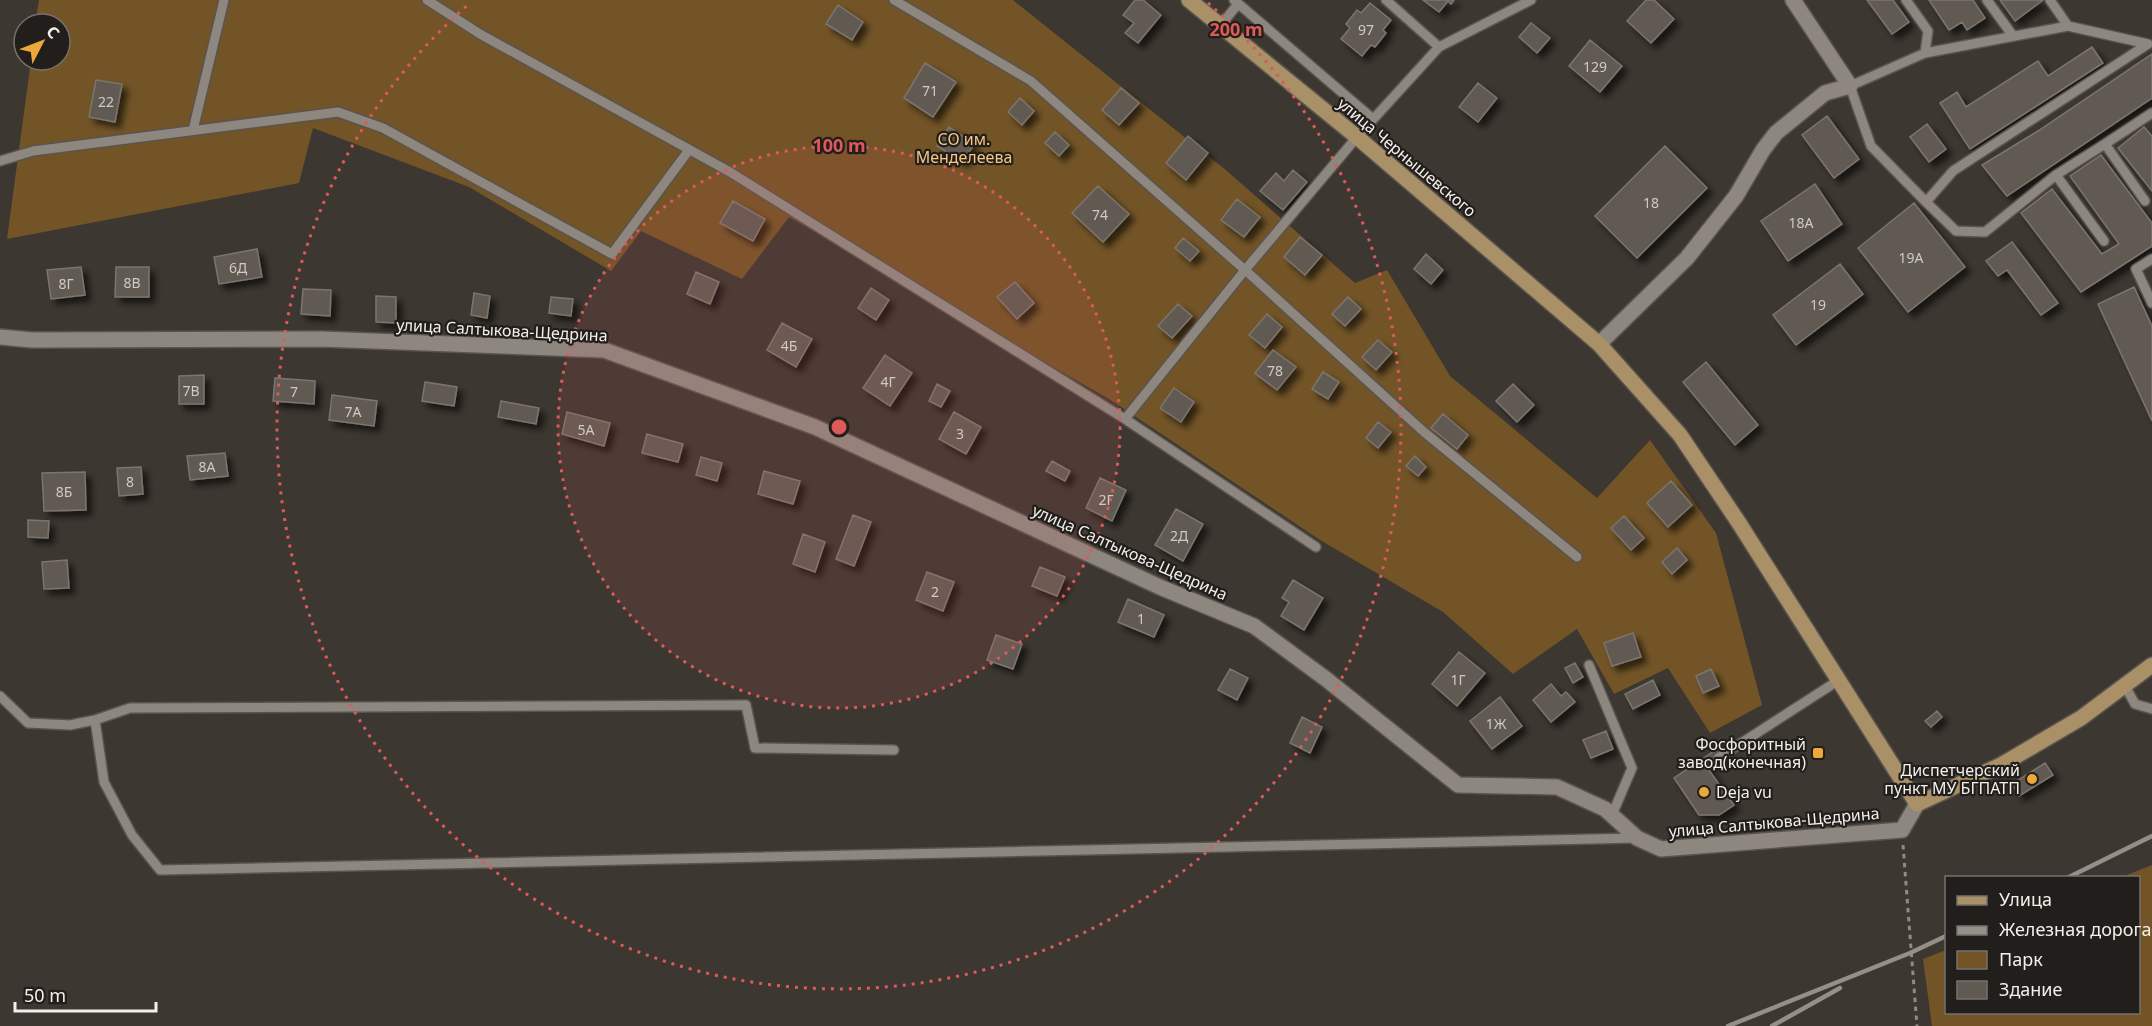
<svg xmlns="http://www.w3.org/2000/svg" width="2152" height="1026" viewBox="0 0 2152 1026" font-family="'Noto Sans',sans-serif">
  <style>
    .green { fill: #725427 }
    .building { fill: #605a53; stroke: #7b756e; stroke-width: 1.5; filter: url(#shadow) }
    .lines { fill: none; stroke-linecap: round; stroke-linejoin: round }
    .lane-casing { stroke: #59544f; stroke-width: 12 }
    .street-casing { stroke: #59544f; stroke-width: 18 }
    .secondary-casing { stroke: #59544f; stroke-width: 18 }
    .path { stroke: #8f8b85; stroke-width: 3; stroke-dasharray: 4.5 4.5; stroke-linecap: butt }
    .lane { stroke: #8d8780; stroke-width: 9 }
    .street { stroke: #8d8780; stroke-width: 15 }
    .secondary { stroke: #a99067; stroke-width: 15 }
    .rail { stroke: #938f89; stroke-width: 4.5 }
    .ring { fill: none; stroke: #dd5a59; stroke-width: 3; stroke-dasharray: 3 6 }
    .poi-dot { fill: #eca93a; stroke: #211e1b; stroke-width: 2 }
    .labels { text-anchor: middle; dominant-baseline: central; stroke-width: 4.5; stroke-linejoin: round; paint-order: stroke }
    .number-label { font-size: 14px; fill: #cecac5 }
    .park-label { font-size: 16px; fill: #f7c781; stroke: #211e1b }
    .street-label { font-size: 16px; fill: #f3efeb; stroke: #211e1b }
    .poi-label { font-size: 16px; fill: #f3efeb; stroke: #211e1b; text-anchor: end }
    .centre { fill: #dd5a59; stroke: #211e1b; stroke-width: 3 }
    .ring-label { font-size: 18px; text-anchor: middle; font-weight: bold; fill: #dd5a59; stroke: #211e1b; stroke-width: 4.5; stroke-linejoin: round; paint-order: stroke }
  </style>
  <defs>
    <filter id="shadow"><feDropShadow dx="5.5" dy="5.5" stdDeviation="3" flood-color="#0009"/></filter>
  </defs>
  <rect width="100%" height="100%" fill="#3c3730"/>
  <path class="green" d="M39,0h974l214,171 128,112 32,-13 63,106 147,122 53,-58 66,93 46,172 -52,28 -42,-65 -54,26 -37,-65 -64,45 -70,-62 -123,-72 -211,-141 -320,-182 -47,62 -101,-48 -30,40 -142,-84 -156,-59 -14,55 -292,56 24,-179h29v-36h-25z
    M2152,865v161h-220l-9,-67 23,-9v62h192v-134l-16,-1z"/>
  <path class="building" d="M1135,0h8l18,15 -23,28 -13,-10 9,-10 -11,-8z
    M1423,0h31l-3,4 -3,-3 -9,11z
    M1646,0h8l20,19 -23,24 -24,-22z
    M1867,0h26l16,22 -17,12z
    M1929,0h44l12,18 -18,12 -5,-8 -13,8z
    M2000,0h43l-28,21z
    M1370,3l21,17 -8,10 3,3 -11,14 -4,-2 -9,11 -21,-17 9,-11 -4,-4 11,-14 4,3z
    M838,5l25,17 -11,18 -26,-16z
    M1531,23l19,15 -13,15 -18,-16z
    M1590,40l32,26 -22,26 -31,-26z
    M2092,47l11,16 -133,86 -30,-46 17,-11 9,15 72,-46 10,15z
    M2152,54v44l-145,98 -25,-31 56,-34z
    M925,63l31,19 -23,35 -29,-19z
    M96,80l26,4 -7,38 -26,-5z
    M1478,83l19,15 -19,24 -19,-15z
    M1121,88l18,15 -20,22 -17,-15z
    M1020,98l14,13 -12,14 -14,-13z
    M1827,116l32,43 -25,19 -32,-43z
    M1927,124l19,25 -17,13 -19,-25z
    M949,127l25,17 -11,18 -26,-16z
    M2144,127l8,9v55l-34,-43z
    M1055,132l14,13 -10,11 -14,-13z
    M1188,136l20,17 -22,27 -20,-17z
    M1665,146l42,42 -70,70 -42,-42z
    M2101,155l51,68v23l-71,46 -60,-79 31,-24 50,65 17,-10 -49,-68z
    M1293,170l14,12 -24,28 -23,-19 16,-18 8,8z
    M1815,184l27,40 -54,37 -27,-40z
    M1098,186l31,28 -26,28 -31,-29z
    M1237,199l23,18 -16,20 -23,-17z
    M733,201l32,18 -12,22 -33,-18z
    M1914,203l51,64 -57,45 -50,-64z
    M1300,237l22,18 -17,20 -21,-18z
    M1183,238l16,13 -9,10 -15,-13z
    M2012,242l46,61 -17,12 -34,-45 -9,6 -12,-15z
    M257,249l5,28 -43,7 -5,-27z
    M1426,254l17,16 -12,14 -17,-15z
    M1840,264l23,30 -67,51 -23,-30z
    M81,267l4,28 -34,4 -4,-29z
    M116,267h33v30h-34z
    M696,272l23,10 -9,22 -23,-10z
    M1015,282l19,21 -17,16 -20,-22z
    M2134,287l18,39v95l-54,-117z
    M871,288l18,12 -13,20 -18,-12z
    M303,289l28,1 -1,26 -29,-2z
    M474,293l16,3 -3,22 -16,-3z
    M376,296l20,1v26l-20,-1z
    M551,297l22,2 -2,17 -22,-3z
    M1348,297l13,12 -16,17 -13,-12z
    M1178,304l14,12 -20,22 -14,-12z
    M1267,314l15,13 -17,21 -16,-13z
    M782,323l30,16 -16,28 -29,-17z
    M1378,340l14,12 -16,18 -14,-13z
    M1273,350l23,17 -19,23 -22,-17z
    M885,355l27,18 -22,33 -27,-18z
    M1706,362l52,63 -23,20 -52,-63z
    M1323,372l16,10 -11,17 -16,-10z
    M204,375v29h-25v-28z
    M275,378l40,3 -1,23 -41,-3z
    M425,382l32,5 -3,19 -32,-5z
    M937,384l13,7 -9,16 -12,-6z
    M1513,384l21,21 -17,17 -21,-21z
    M1174,388l20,14 -13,20 -21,-14z
    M332,395l45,6 -3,25 -45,-6z
    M501,401l38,7 -3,16 -38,-7z
    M567,412l43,11 -6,23 -42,-12z
    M954,412l27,15 -15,27 -27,-15z
    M1443,414l25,21 -11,14 -26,-21z
    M1378,422l13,10 -13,16 -12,-10z
    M647,434l36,10 -5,18 -36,-9z
    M225,453l3,23 -38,4 -3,-24z
    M1415,456l11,11 -8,9 -12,-10z
    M701,457l21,6 -5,18 -21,-6z
    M1052,461l18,10 -5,10 -19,-10z
    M141,467l2,27 -24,2 -2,-28z
    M764,471l36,10 -7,23 -35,-10z
    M85,472l1,38 -42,1 -2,-38z
    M1100,478l26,12 -14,31 -26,-13z
    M1671,481l21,24 -24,22 -21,-24z
    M1176,509l27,15 -20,37 -28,-16z
    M853,515l18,7 -17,44 -18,-7z
    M1624,516l20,22 -13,12 -20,-22z
    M28,520l21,1 -1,17 -20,-1z
    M803,534l22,8 -10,30 -22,-8z
    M1677,548l10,12 -15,14 -10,-12z
    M67,560l2,28 -25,1 -2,-27z
    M1040,567l25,10 -8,19 -25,-10z
    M927,572l27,10 -11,29 -27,-11z
    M1293,580l30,18 -19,32 -23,-14 8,-14 -7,-4z
    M1128,599l36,16 -10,22 -36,-15z
    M1633,633l8,24 -29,9 -8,-23z
    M996,635l26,9 -9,25 -26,-9z
    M1459,652l26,21 -28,33 -25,-22z
    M1575,663l8,14 -10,6 -8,-15z
    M1230,669l18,9 -11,22 -19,-10z
    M1711,669l8,17 -16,7 -7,-17z
    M1653,680l7,15 -27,14 -8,-15z
    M1551,684l10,12 5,-4 9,10 -24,20 -18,-22z
    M1500,697l22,29 -30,23 -22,-28z
    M1937,711l5,6 -11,10 -6,-6z
    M1302,717l20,10 -12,26 -20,-10z
    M1606,731l7,18 -22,9 -8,-18z
    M1720,747l4,6 -18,13 28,39 -15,10h-20l-25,-37z
    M2045,763l8,12 -34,21 -7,-12z"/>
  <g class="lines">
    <g class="lane-casing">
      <path id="lane" d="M427,0l53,34 250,138 395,247 191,128
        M894,0l137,81 214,189 179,162 153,125
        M1234,0l139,119
        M1386,0l53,47
        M1906,0l22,31 -3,22
        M1987,0l26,36
        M2050,0l18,26
        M1220,26l18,-22
        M193,130l31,-130
        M0,161l33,-10 305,-39 45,16 229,126 77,-104
        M2145,201l-40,-57 47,-31
        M1926,202l-55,-56 -21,-60 75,-33 143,-27 80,18 -195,127 -27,31 30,29 29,1 71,-57
        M2104,241l-48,-66 49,-31
        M2152,259l-16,10 16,34
        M1125,419l120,-149 112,-133 82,-90 92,-47
        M1589,665l43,103 -20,47
        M2125,686l10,18 17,5
        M0,696l28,27 42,2 25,-5 9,62 28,53 28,35 1477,-32
        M95,720l35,-12 616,-3 9,43 139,2
        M1718,758l121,-78"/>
    </g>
    <g class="street-casing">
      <path id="street" d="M0,337l32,3 289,-1 283,11 211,77 347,161 92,38 72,53 132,106 99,2 48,22 32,29 24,11 241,-19 15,-26
        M1599,344l88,-86 49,-62 27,-46 13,-17 49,-40 25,-7 -57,-86"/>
    </g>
    <g class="secondary-casing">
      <path id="secondary" d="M1189,0l168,137 242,207 81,91 59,88 178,281 84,-39 80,-47 71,-53"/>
    </g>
    <path class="path" d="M1903,845l14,181"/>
    <use href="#lane" class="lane"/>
    <use href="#street" class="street"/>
    <use href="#secondary" class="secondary"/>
    <path class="rail" d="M2067,878l85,-42
      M1728,1026l182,-73 36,-17
      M1772,1026l68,-38"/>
  </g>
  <circle cx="839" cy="427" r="281" fill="#dd5a59" fill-opacity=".12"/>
  <g class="ring">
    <circle cx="839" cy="427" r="281"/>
    <path d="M1208 3A562 562 0 1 1 470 3"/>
  </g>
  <g class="poi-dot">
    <rect x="1812" y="747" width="12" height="12" rx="3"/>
    <circle cx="2032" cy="779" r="6"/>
    <circle cx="1704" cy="792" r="6"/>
  </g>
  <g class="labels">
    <g class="number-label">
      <text x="1366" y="29">97</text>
      <text x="1595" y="66">129</text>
      <text x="930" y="90">71</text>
      <text x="106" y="101">22</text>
      <text x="1651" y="202">18</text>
      <text x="1100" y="214">74</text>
      <text x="1801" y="222">18А</text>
      <text x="1911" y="257">19А</text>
      <text x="238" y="267">6Д</text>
      <text x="132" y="282">8В</text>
      <text x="66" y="283">8Г</text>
      <text x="1818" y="304">19</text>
      <text x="789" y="345">4Б</text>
      <text x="1275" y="370">78</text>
      <text x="888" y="381">4Г</text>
      <text x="191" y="390">7В</text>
      <text x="294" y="391">7</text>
      <text x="353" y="411">7А</text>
      <text x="586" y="429">5А</text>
      <text x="960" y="433">3</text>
      <text x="207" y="466">8А</text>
      <text x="130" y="481">8</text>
      <text x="64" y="491">8Б</text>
      <text x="1106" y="499">2Г</text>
      <text x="1179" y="535">2Д</text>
      <text x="935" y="591">2</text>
      <text x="1141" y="618">1</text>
      <text x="1458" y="679">1Г</text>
      <text x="1496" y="723">1Ж</text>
    </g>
    <g class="park-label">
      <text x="964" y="139">СО им.<tspan x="964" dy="18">Менделеева</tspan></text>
    </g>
    <g class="street-label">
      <text transform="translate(1407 157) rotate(40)">улица Чернышевского</text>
      <text transform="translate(502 330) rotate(3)">улица Салтыкова-Щедрина</text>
      <text transform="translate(1130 552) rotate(24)">улица Салтыкова-Щедрина</text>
      <text transform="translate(1774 822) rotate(-5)">улица Салтыкова-Щедрина</text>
    </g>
    <g class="poi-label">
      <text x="1806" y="744">Фосфоритный<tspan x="1806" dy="18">завод(конечная)</tspan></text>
      <text x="2020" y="770">Диспетчерский<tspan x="2020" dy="18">пункт МУ БГПАТП</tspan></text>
      <text x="1716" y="792" text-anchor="start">Deja vu</text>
    </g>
  </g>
  <circle cx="839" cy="427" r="9" class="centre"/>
  <g class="ring-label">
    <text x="1236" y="36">200 m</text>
    <text x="839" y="152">100 m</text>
  </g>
  <rect x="1945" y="876" width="195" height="138" fill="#211e1b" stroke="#75726e" stroke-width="1.5"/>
  <rect x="1957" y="896" width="30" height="9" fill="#a99067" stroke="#75726e" stroke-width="1.5"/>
  <text x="1999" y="906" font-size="18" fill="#f3efeb">Улица</text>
  <rect x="1957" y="926" width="30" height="9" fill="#938f89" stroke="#75726e" stroke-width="1.5"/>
  <text x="1999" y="936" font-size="18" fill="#f3efeb">Железная дорога</text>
  <rect x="1957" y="951" width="30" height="18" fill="#725427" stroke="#75726e" stroke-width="1.5"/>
  <text x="1999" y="966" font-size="18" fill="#f3efeb">Парк</text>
  <rect x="1957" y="981" width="30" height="18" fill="#605a53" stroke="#75726e" stroke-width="1.5"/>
  <text x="1999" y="996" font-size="18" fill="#f3efeb">Здание</text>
  <g transform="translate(42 42) rotate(48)"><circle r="28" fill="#211e1b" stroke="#75726e" stroke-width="1.5"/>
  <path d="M0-4.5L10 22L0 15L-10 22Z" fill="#eca93a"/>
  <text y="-9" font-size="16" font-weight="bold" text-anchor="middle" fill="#f3efeb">С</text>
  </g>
  <path d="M15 1002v9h141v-9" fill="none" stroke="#f3efeb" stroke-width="3"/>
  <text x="24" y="1002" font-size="18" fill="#f3efeb" stroke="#211e1b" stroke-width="4.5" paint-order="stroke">50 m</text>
</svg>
